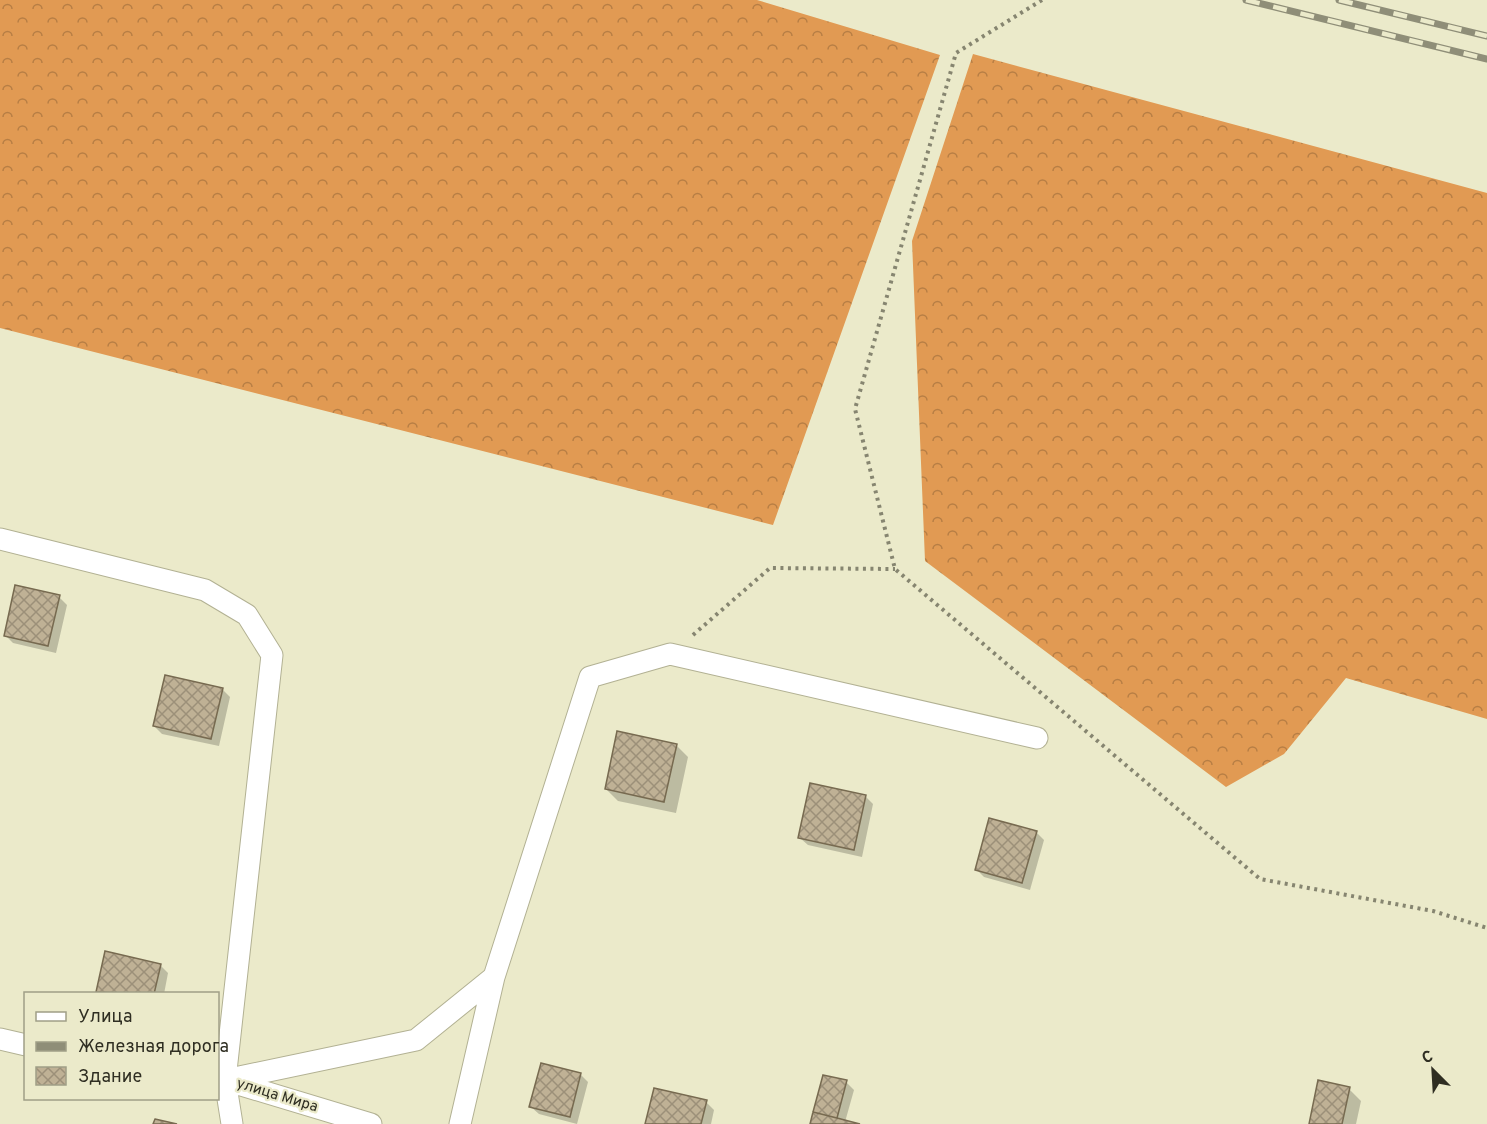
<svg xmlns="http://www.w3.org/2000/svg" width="1487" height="1124" viewBox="0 0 1487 1124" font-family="Overpass,sans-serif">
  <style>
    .forest { fill: url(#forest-crowns) }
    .shadow { fill: #0003 }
    .building { fill: url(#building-cross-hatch); stroke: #776a50; stroke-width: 1.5 }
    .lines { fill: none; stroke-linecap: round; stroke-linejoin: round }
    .minor-casing { stroke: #b2b193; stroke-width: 23 }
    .path { stroke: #868570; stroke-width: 4; stroke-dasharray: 3 4.5; stroke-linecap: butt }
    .minor { stroke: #fff; stroke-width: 21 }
    .rail-casing { stroke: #8f8e78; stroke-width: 7 }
    .rail { stroke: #ebeaca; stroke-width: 4.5; stroke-dasharray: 14; stroke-linecap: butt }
    .labels { text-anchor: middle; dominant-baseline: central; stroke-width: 4.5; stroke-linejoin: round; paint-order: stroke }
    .street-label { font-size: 15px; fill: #2f2e22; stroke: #ebeaca }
  </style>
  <defs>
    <pattern id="forest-crowns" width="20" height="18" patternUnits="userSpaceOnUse" patternTransform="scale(1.5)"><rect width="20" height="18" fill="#e19a53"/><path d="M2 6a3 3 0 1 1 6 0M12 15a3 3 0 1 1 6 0" fill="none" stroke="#b77e44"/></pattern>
    <pattern id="building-cross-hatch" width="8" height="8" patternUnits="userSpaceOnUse" patternTransform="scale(1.5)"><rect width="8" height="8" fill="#bfb195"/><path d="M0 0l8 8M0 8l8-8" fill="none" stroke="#9c9079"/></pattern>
  </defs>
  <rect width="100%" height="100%" fill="#ebeaca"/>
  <path class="forest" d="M0,0h757l183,55 -167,470 -773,-197z
    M973,54l514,139v526l-141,-41 -62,76 -58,33 -301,-226 -13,-320z"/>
  <path class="shadow" d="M59,597l8,8 -11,48 -43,-10 -8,-8z
    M222,689l8,8 -11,49 -57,-12 -8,-8z
    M676,745l12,12 -12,56 -58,-12 -12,-12z
    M865,796l8,8 -11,53 -54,-12 -8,-7z
    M1036,832l8,8 -14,50 -46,-13 -8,-8z
    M160,965l8,8 -4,21 -67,-2z
    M580,1074l8,8 -11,42 -38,-10 -8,-7z
    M846,1082l8,8 -9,32 9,2h-42z
    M1349,1089l12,12 -5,23h-46z
    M706,1102l8,8 -3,14h-64z"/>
  <path class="building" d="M15,585l45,10 -12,51 -44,-10z
    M165,675l58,13 -12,51 -58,-13z
    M617,731l60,13 -13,58 -59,-13z
    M810,783l56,12 -12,55 -56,-12z
    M989,818l48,13 -15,52 -47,-13z
    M105,951l56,13 -7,30 -58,-2z
    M541,1063l40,10 -11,44 -41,-10z
    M823,1075l24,5 -10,38 -24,-6z
    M1318,1080l32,7 -8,37h-33z
    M654,1088l53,12 -6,24h-56z
    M813,1112l24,6 23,6h-50z
    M155,1119l22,5h-24z"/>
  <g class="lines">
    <g class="minor-casing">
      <path id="minor" d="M0,539l205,51 42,25 25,40 -47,425 7,44
        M0,1039l26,6
        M225,1080l191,-40 78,-63
        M228,1081l143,43
        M460,1124l34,-147 96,-300 80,-23 367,84"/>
    </g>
    <path class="path" d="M1042,0l-86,53 -101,356 40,160 365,310 173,32 54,17
      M693,635l77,-67 125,1"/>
    <use href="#minor" class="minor"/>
    <g class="rail-casing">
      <path id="rail" d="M1246,0l241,59
        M1339,0l148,36"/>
    </g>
    <use href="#rail" class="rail"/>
  </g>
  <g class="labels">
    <g class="street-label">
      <text transform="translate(277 1096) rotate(17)">улица Мира</text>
    </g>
  </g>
  <rect x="24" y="992" width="195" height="108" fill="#ebeaca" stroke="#a09f87" stroke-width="1.5"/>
  <rect x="36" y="1012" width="30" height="9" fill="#ffffff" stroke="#a09f87" stroke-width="1.5"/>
  <text x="78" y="1022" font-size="18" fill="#2f2e22">Улица</text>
  <rect x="36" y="1042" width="30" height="9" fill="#8f8e78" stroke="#a09f87" stroke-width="1.5"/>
  <text x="78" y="1052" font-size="18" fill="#2f2e22">Железная дорога</text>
  <rect x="36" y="1067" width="30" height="18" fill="url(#building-cross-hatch)" stroke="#a09f87" stroke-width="1.5"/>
  <text x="78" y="1082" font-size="18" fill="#2f2e22">Здание</text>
  <g transform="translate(1433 1070) rotate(336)" stroke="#ebeaca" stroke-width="4.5" paint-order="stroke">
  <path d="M0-4.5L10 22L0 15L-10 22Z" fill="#2f2e22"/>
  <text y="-9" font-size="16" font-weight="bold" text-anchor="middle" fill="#2f2e22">С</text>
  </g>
</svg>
